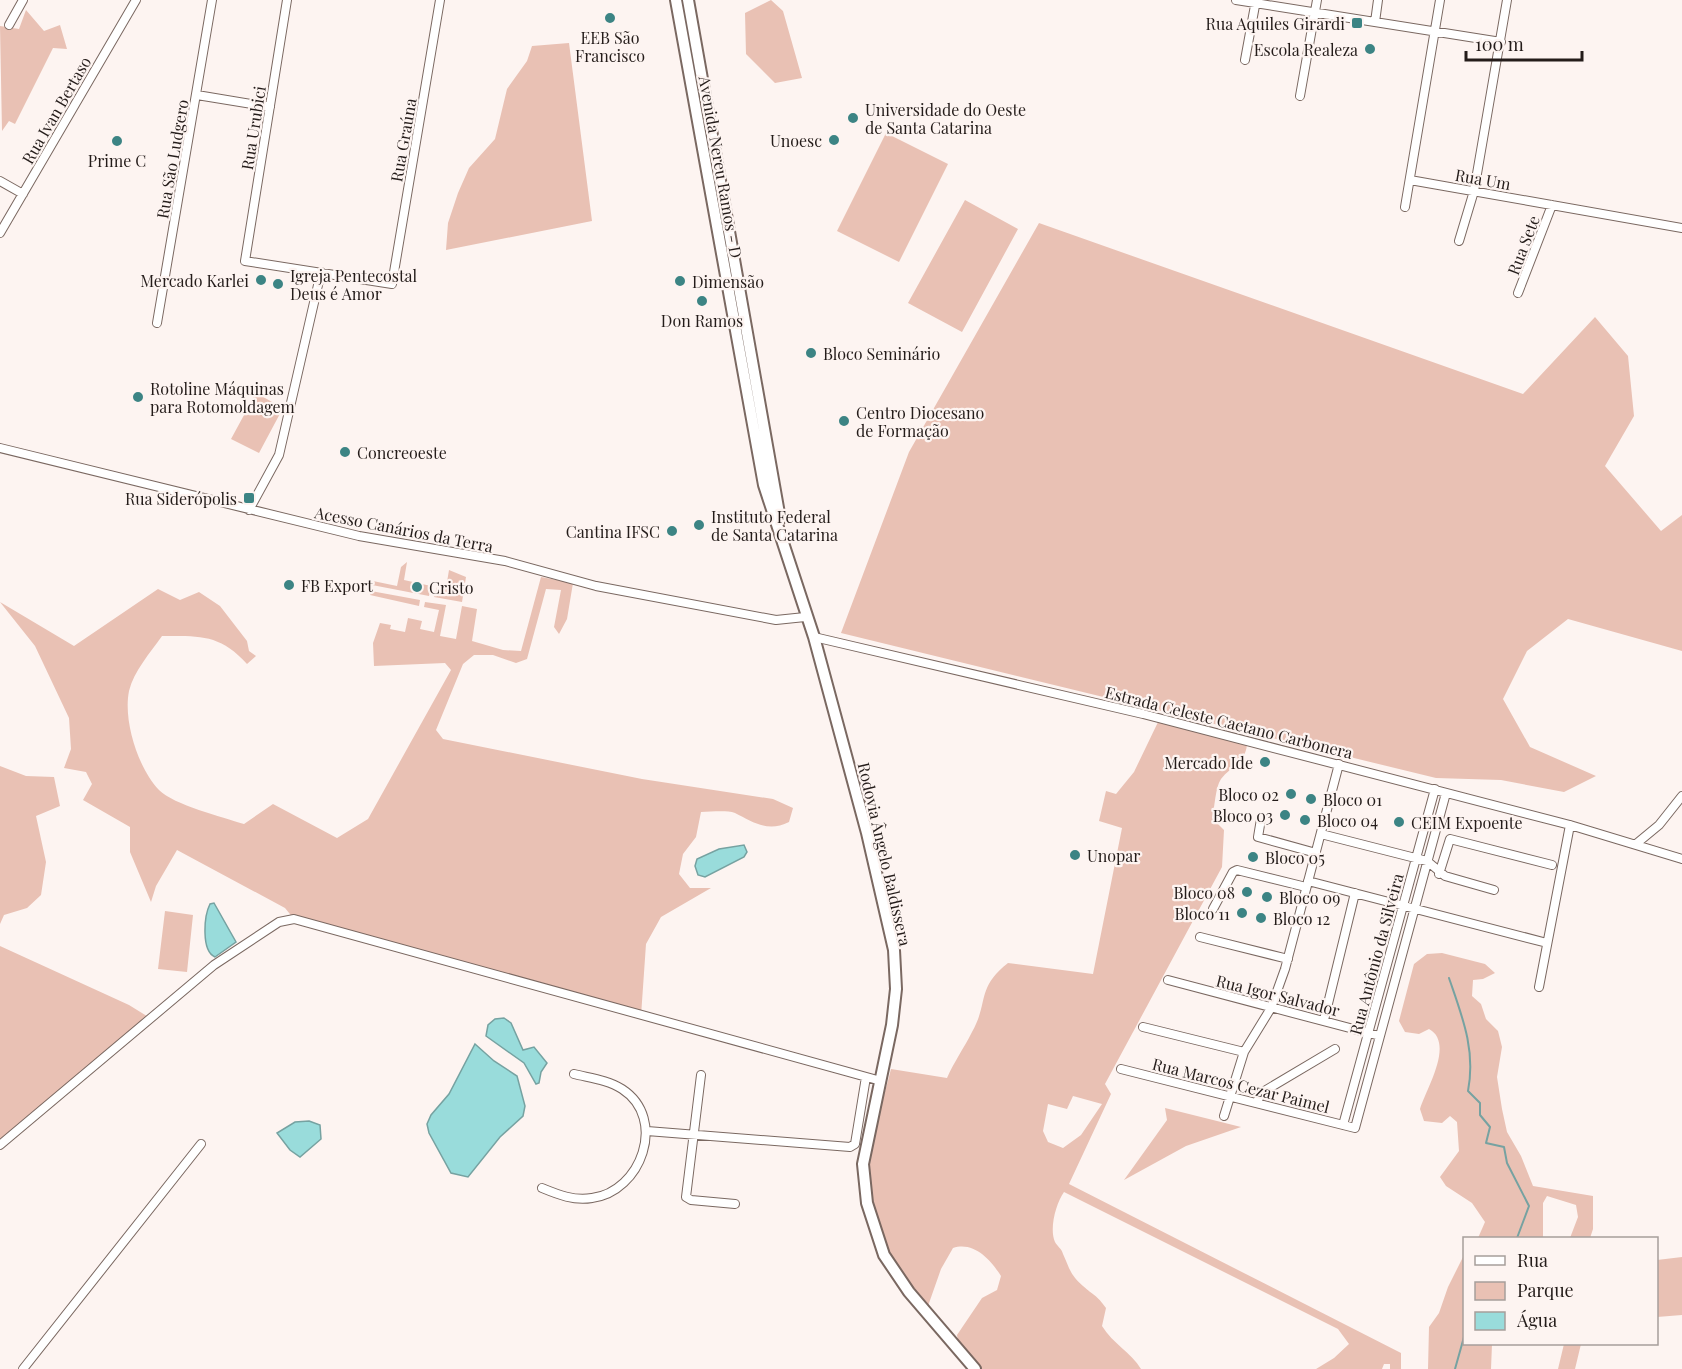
<svg xmlns="http://www.w3.org/2000/svg" width="1682" height="1369" viewBox="0 0 1682 1369" font-family="'Playfair Display',serif">
  <style>
    .green { fill: #e9c1b4; fill-rule: evenodd }
    .water { fill: #99dcdb; stroke: #76a2a1; stroke-width: 1.5 }
    .lines { fill: none; stroke-linecap: round; stroke-linejoin: round }
    .stream { stroke: #76a2a1; stroke-width: 2 }
    .street-casing { stroke: #7a6861; stroke-width: 10 }
    .secondary-casing { stroke: #7a6861; stroke-width: 14 }
    .street { stroke: #fff; stroke-width: 8 }
    .secondary { stroke: #fff; stroke-width: 10 }
    .poi-dot { fill: #3c8484; stroke: #fdf4f1; stroke-width: 2 }
    .labels { text-anchor: middle; dominant-baseline: central; stroke-width: 4.5; stroke-linejoin: round; paint-order: stroke }
    .poi-label { font-size: 16px; fill: #241c1a; stroke: #fdf4f1; text-anchor: start }
    .street-label { font-size: 16px; fill: #241c1a; stroke: #fdf4f1 }
  </style>
  <rect width="100%" height="100%" fill="#fdf4f1"/>
  <path class="green" d="M771,0l12,11 19,67 -27,5 -29,-29 -1,-41z
    M26,10l18,21 16,-6 7,24 -14,-1 -38,76 -6,-3 -7,10 -2,-105 19,3z
    M569,43l23,178 -146,29 2,-27 10,-30 11,-25 26,-29 12,-50 20,-28 5,-15z
    M886,133l62,31 -49,98 -62,-31z
    M965,200l53,29 -56,103 -54,-29z
    M1039,223l484,171 72,-77 33,39 6,60 -29,50 56,65 21,-16v136l-114,-32 -41,32 -24,48 27,48 66,29 -32,16 -63,-12 -65,-2 -595,-145 68,-181z
    M256,393l27,15 -24,45 -28,-14z
    M407,562l-3,18 27,6 -2,10 -57,-11 1,-4 24,5 4,-19z
    M449,570l17,7 -4,25 -28,-5 3,-10 9,1z
    M541,577l32,6 -6,36 -8,15 -5,-7 7,-37 -15,-1 -19,70 -11,4 -23,-8h-19l-11,9 -27,66 7,9 199,40 131,20 20,9 -4,14c-21,11 -36,0 -54,-9 -9,-3 -24,-1 -34,-1l-5,25 -13,17 -4,20 11,14h21l-50,29 -15,27 -5,72 -347,-97 -9,-11 -108,-58 -21,36 -5,16 -21,-50v-25l-47,-27 9,-16 -6,-12 -22,-4 7,-19 -2,-31 -34,-72 -35,-44 74,44 84,-57 22,11 19,-8 21,14 27,35 2,10 7,5 -9,8c-27,-30 -47,-28 -85,-28 -12,17 -28,35 -33,55 -6,30 9,77 30,99 15,15 63,27 85,34l29,-20 64,34 31,-19 83,-149 -6,-7 -71,3 -1,-23 7,-20 11,2 -1,4 15,3 3,-14 14,3 -2,8 14,3 5,-22 -15,-3 1,-5 21,3 -6,31 16,3 6,-33 15,3 -5,32 31,9 18,1z
    M371,591l49,9 -1,6 -49,-11z
    M1159,720l88,24c-1,18 -17,23 -26,35 -6,9 -6,28 -9,39l12,12 -2,37 -117,217 6,10 -42,90 332,169v16h-11v-5h-6l-2,5h-66l18,-11 15,-14 -11,-15 -274,-137c-8,11 -15,37 -9,50 2,4 7,7 8,12 6,13 7,21 20,32 10,9 14,9 23,22l-4,18c11,18 29,26 39,43h-160l-23,-28 -1,-6 25,-37 15,-8 4,-14c-10,-16 -27,-35 -48,-28l-12,21 -13,37c-36,-33 -60,-94 -58,-142 1,-29 14,-66 21,-95l56,9c7,-16 17,-30 25,-46 17,-30 4,-44 36,-69l85,11 29,-146 -23,-7 7,-30 10,3 18,-22zM1073,1096l29,8 -21,31 -18,13 -15,-6 -5,-11 5,-27 19,5z
    M0,766l26,10 28,1 6,29 -24,10 10,46 -5,33 -14,13 -23,7 -4,9z
    M165,911l28,4 -6,57 -29,-3z
    M0,946l129,59 21,13 -150,127z
    M1442,953l43,11 10,9 -12,6 -10,1 -1,16 9,8 5,15 12,12 4,16 -5,30 5,32 5,23 14,24 12,30 60,10v33l-3,9h-20l8,-21 -2,-12 -29,-9 -4,7v35h-65l7,-16 -13,-19 -26,-17 -6,-9 19,-26 -2,-29 -7,-6 -8,7 -18,-2 -4,-12c6,-20 35,-66 9,-80l-10,5 -14,-2 -6,-11 15,-57 13,-10z
    M1165,1108l76,19 -55,19 -62,34 43,-60z
    M1464,1255v89h28l-1,25h-63l1,-42 10,-14 9,-26z
    M1682,1257v58l-25,2v-57z
    M1564,1344h17l-6,25h-17z"/>
  <path class="water" d="M744,845l3,7 -3,5 -39,20 -7,-2 -3,-9 2,-7 22,-10z
    M214,903l22,39 -21,15c-14,-6 -11,-41 -5,-53z
    M504,1018l7,5 12,27 11,-3 13,16 -6,9 -2,11 -3,1 -12,-21 -38,-27 2,-11 7,-6z
    M475,1044l19,17 23,15 8,30 -2,10 -23,21 -32,40 -17,-4 -22,-40 -2,-9 4,-9 18,-21z
    M309,1121l11,4 1,14 -21,18 -10,-7 -13,-17 18,-11z"/>
  <g class="lines">
    <path class="stream" d="M1449,978c13,38 27,72 19,113l12,12v12l10,12 -4,16 18,4 3,16 22,43 -12,32
      M1455,1369l9,-32"/>
    <g class="street-casing">
      <path id="street" d="M287,0l-42,261 147,23 48,-284
        M1236,0l265,42
        M1375,22l3,-22
        M9,25l14,-25
        M1245,60l11,-60
        M197,95l73,12
        M1300,96l17,-96
        M1410,180l272,48
        M0,181l23,13
        M1405,207l35,-207
        M0,233l136,-233
        M1459,241l15,-50 33,-191
        M1518,293l34,-88
        M157,323l55,-323
        M0,448l359,88 146,25 91,25 180,34 29,-3
        M249,510l30,-55 42,-183
        M814,637l329,77 427,111 112,34
        M1261,819l-3,18 58,16
        M1321,834l106,27 18,15 49,14
        M1636,844l23,-19 23,-29
        M1439,874l11,-35 102,26
        M1308,881l239,62
        M1213,909l20,-37 4,-2 69,17
        M1200,937l88,22
        M1168,980l212,56
        M1539,987l31,-162
        M1324,1020l31,-127
        M1143,1027l101,25
        M1121,1069l234,59 91,-335
        M701,1075l-15,122 5,3 44,4
        M1257,1103l4,-10 74,-44
        M1224,1116l20,-64 27,-44 14,-39 54,-205
        M1343,1125l92,-336
        M647,1131l203,16 5,-3 11,-67
        M0,1145l214,-180 65,-43 15,-3 587,162
        M542,1188c17,7 32,13 50,10 49,-6 76,-79 30,-109 -14,-9 -32,-11 -48,-15
        M23,1369l178,-225"/>
    </g>
    <g class="secondary-casing">
      <path id="secondary" d="M676,0l88,485 50,152 53,196 27,117 2,39 -4,36 -29,139 4,39 17,52 25,37 66,77
        M688,0l92,519"/>
    </g>
    <use href="#street" class="street"/>
    <use href="#secondary" class="secondary"/>
  </g>
  <g class="poi-dot">
    <circle cx="610" cy="18" r="6"/>
    <rect x="1351" y="17" width="12" height="12" rx="3"/>
    <circle cx="1370" cy="49" r="6"/>
    <circle cx="853" cy="118" r="6"/>
    <circle cx="834" cy="140" r="6"/>
    <circle cx="117" cy="141" r="6"/>
    <circle cx="261" cy="280" r="6"/>
    <circle cx="680" cy="281" r="6"/>
    <circle cx="278" cy="284" r="6"/>
    <circle cx="702" cy="301" r="6"/>
    <circle cx="811" cy="353" r="6"/>
    <circle cx="138" cy="397" r="6"/>
    <circle cx="844" cy="421" r="6"/>
    <circle cx="345" cy="452" r="6"/>
    <rect x="243" y="492" width="12" height="12" rx="3"/>
    <circle cx="699" cy="525" r="6"/>
    <circle cx="672" cy="531" r="6"/>
    <circle cx="289" cy="585" r="6"/>
    <circle cx="417" cy="587" r="6"/>
    <circle cx="1265" cy="762" r="6"/>
    <circle cx="1291" cy="794" r="6"/>
    <circle cx="1311" cy="799" r="6"/>
    <circle cx="1285" cy="815" r="6"/>
    <circle cx="1305" cy="820" r="6"/>
    <circle cx="1399" cy="822" r="6"/>
    <circle cx="1075" cy="855" r="6"/>
    <circle cx="1253" cy="857" r="6"/>
    <circle cx="1247" cy="892" r="6"/>
    <circle cx="1267" cy="897" r="6"/>
    <circle cx="1242" cy="913" r="6"/>
    <circle cx="1261" cy="918" r="6"/>
  </g>
  <g class="labels">
    <g class="poi-label">
      <text x="1345" y="23" text-anchor="end">Rua Aquiles Girardi</text>
      <text x="610" y="37" text-anchor="middle">EEB São<tspan x="610" dy="18">Francisco</tspan></text>
      <text x="1358" y="49" text-anchor="end">Escola Realeza</text>
      <text x="865" y="109">Universidade do Oeste<tspan x="865" dy="18">de Santa Catarina</tspan></text>
      <text x="822" y="140" text-anchor="end">Unoesc</text>
      <text x="117" y="160" text-anchor="middle">Prime C</text>
      <text x="290" y="275">Igreja Pentecostal<tspan x="290" dy="18">Deus é Amor</tspan></text>
      <text x="249" y="280" text-anchor="end">Mercado Karlei</text>
      <text x="692" y="281">Dimensão</text>
      <text x="702" y="320" text-anchor="middle">Don Ramos</text>
      <text x="823" y="353">Bloco Seminário</text>
      <text x="150" y="388">Rotoline Máquinas<tspan x="150" dy="18">para Rotomoldagem</tspan></text>
      <text x="856" y="412">Centro Diocesano<tspan x="856" dy="18">de Formação</tspan></text>
      <text x="357" y="452">Concreoeste</text>
      <text x="237" y="498" text-anchor="end">Rua Siderópolis</text>
      <text x="711" y="516">Instituto Federal<tspan x="711" dy="18">de Santa Catarina</tspan></text>
      <text x="660" y="531" text-anchor="end">Cantina IFSC</text>
      <text x="301" y="585">FB Export</text>
      <text x="429" y="587">Cristo</text>
      <text x="1253" y="762" text-anchor="end">Mercado Ide</text>
      <text x="1279" y="794" text-anchor="end">Bloco 02</text>
      <text x="1323" y="799">Bloco 01</text>
      <text x="1273" y="815" text-anchor="end">Bloco 03</text>
      <text x="1317" y="820">Bloco 04</text>
      <text x="1411" y="822">CEIM Expoente</text>
      <text x="1087" y="855">Unopar</text>
      <text x="1265" y="857">Bloco 05</text>
      <text x="1235" y="892" text-anchor="end">Bloco 08</text>
      <text x="1279" y="897">Bloco 09</text>
      <text x="1230" y="913" text-anchor="end">Bloco 11</text>
      <text x="1273" y="918">Bloco 12</text>
    </g>
    <g class="street-label">
      <text transform="translate(56 110) rotate(-60)">Rua Ivan Bertaso</text>
      <text transform="translate(253 128) rotate(-81)">Rua Urubici</text>
      <text transform="translate(403 140) rotate(-80)">Rua Graúna</text>
      <text transform="translate(172 159) rotate(-80)">Rua São Ludgero</text>
      <text transform="translate(721 167) rotate(80)">Avenida Nereu Ramos - D</text>
      <text transform="translate(1483 179) rotate(10)">Rua Um</text>
      <text transform="translate(1523 245) rotate(-69)">Rua Sete</text>
      <text transform="translate(404 529) rotate(11)">Acesso Canários da Terra</text>
      <text transform="translate(1229 722) rotate(14)">Estrada Celeste Caetano Carbonera</text>
      <text transform="translate(885 854) rotate(77)">Rodovia Ângelo Baldissera</text>
      <text transform="translate(1376 954) rotate(-75)">Rua Antônio da Silveira</text>
      <text transform="translate(1278 995) rotate(14)">Rua Igor Salvador</text>
      <text transform="translate(1241 1085) rotate(14)">Rua Marcos Cezar Paimel</text>
    </g>
  </g>
  <rect x="1463" y="1237" width="195" height="108" fill="#fdf4f1" stroke="#a69e9b" stroke-width="1.5"/>
  <rect x="1475" y="1256" width="30" height="9" fill="#ffffff" stroke="#a69e9b" stroke-width="1.5"/>
  <text x="1517" y="1267" font-size="18" fill="#241c1a">Rua</text>
  <rect x="1475" y="1282" width="30" height="18" fill="#e9c1b4" stroke="#a69e9b" stroke-width="1.5"/>
  <text x="1517" y="1297" font-size="18" fill="#241c1a">Parque</text>
  <rect x="1475" y="1312" width="30" height="18" fill="#99dcdb" stroke="#a69e9b" stroke-width="1.5"/>
  <text x="1517" y="1327" font-size="18" fill="#241c1a">Água</text>
  <path d="M1466 51v9h116v-9" fill="none" stroke="#241c1a" stroke-width="3"/>
  <text x="1475" y="51" font-size="18" fill="#241c1a" stroke="#fdf4f1" stroke-width="4.5" paint-order="stroke">100 m</text>
</svg>
